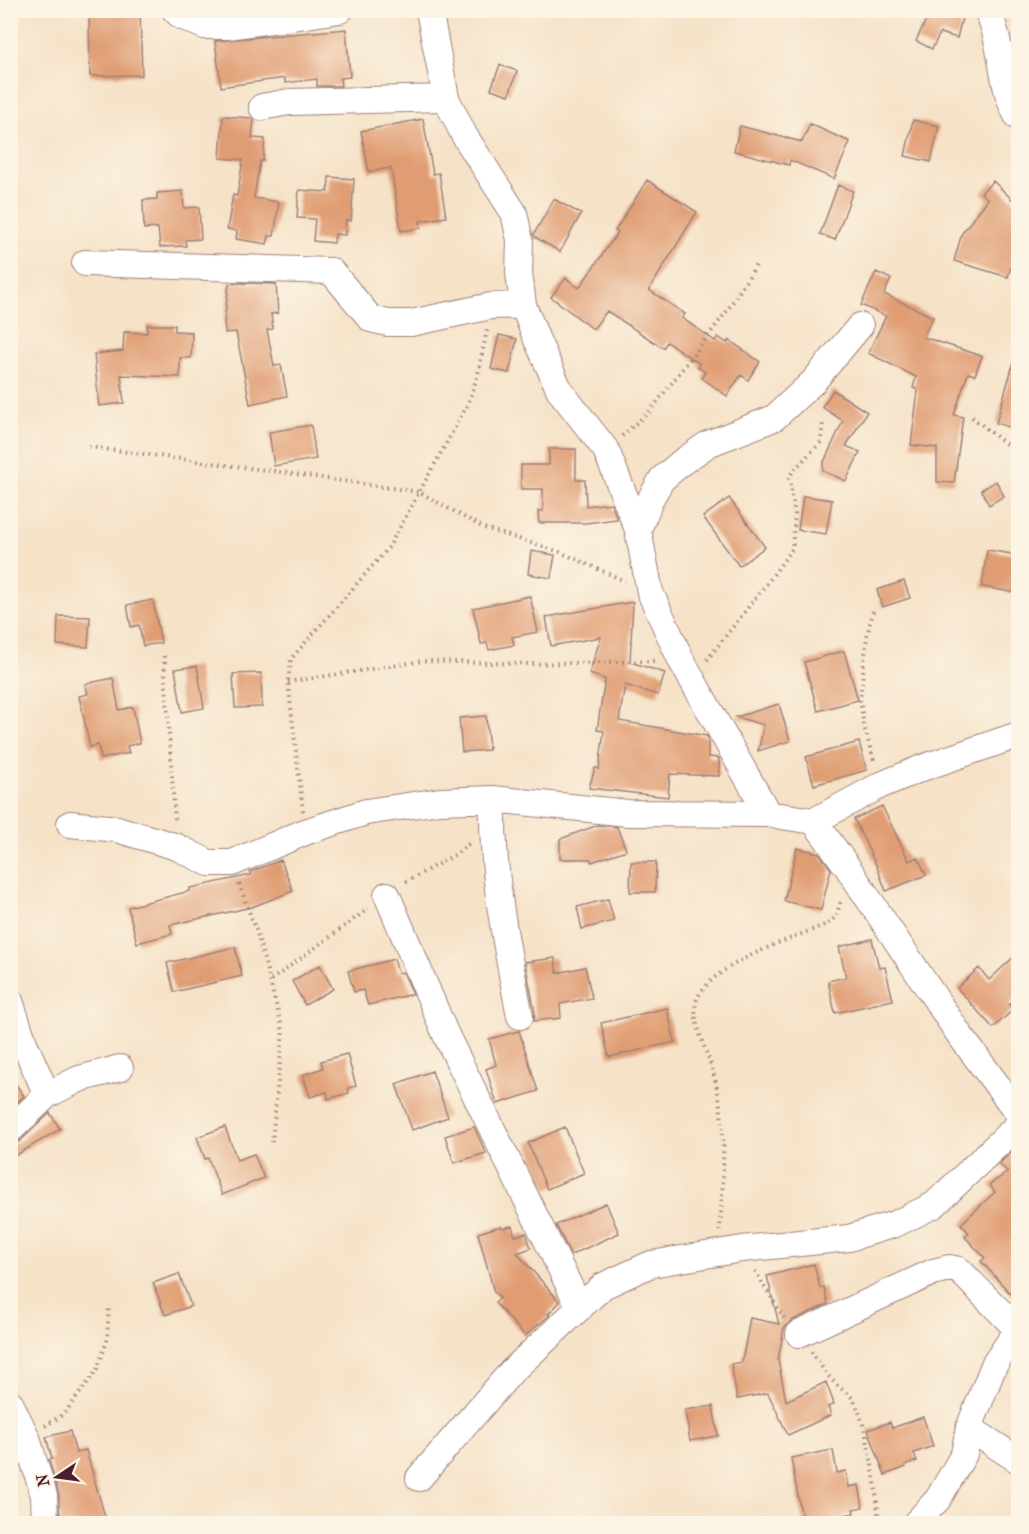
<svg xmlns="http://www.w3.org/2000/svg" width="1029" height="1534" viewBox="0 0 1029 1534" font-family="'IM FELL French Canon',serif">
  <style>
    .building { fill: #e09c72 }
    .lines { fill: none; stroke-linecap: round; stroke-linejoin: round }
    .minor-casing { stroke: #a08079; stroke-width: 28 }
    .path { stroke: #a08079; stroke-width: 4; stroke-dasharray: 1.5 4.5; stroke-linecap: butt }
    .minor { stroke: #fff; stroke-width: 26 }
  </style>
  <rect width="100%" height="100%" fill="#fcf5e5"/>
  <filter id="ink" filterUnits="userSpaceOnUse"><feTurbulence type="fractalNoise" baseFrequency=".0167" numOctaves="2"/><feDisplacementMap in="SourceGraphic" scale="12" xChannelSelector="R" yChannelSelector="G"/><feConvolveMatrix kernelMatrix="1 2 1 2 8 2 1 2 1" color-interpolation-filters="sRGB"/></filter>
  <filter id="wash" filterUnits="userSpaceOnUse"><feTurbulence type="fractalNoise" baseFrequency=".008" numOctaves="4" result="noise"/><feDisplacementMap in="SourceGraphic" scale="24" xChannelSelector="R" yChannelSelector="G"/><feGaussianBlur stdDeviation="1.35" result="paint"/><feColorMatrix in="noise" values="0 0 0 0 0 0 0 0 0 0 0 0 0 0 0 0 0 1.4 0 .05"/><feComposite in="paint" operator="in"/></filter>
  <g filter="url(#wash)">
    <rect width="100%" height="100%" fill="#f5e2c7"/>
    <g id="blocks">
      <path class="building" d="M89,10h51l2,65 -52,1z
        M931,10h33l-7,28 -17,-5 -8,16 -16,-8z
        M346,29l4,48 -10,1 1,8h-24v-7l-32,4v-5l-64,9 -6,-46z
        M500,65l17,6 -8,24 -18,-6z
        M223,116l29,2 2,1 -2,19 13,1 -2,22h-3l-6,37 25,4 -5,34h-5l-2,8 -31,-5 1,-8 -10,-2 6,-34 4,1 6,-36 -23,-2z
        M423,119l10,55 6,-1 7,44 -26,4 1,7 -20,3 -10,-63 -22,4 -8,-41z
        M913,120l26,6 -8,36 -26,-6z
        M810,124l40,18 -16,37 -44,-19 -1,5 -55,-14 6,-25 62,16z
        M329,177l25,2 -3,42 -5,-1 -1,15 -10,-1 -1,9 -21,-2 2,-22 -18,-1 2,-28 29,2z
        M647,180l50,32 -48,78 36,24 -3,4 33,23 3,-4 9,6 2,-3 31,22 -12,18 -7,-5 -14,21 -25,-18 3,-6 -7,-5 2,-3 -33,-22 -4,6 -56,-37 -14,18 -42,-32 15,-19 13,10 39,-56 -3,-1z
        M993,181l25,24v59l-6,-2 -4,15 -54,-16 8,-28 26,-34 -7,-6z
        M838,185l15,6 -18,49 -15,-6z
        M183,191l1,17 15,-1 2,32 -16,1 1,6 -26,1 -2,-19 -14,1 -1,-29 14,-1v-6z
        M554,199l27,15 -21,38 -25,-15 -1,-3z
        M876,272l15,7 -7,15 49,23 -10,20 59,19 -7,19 -7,-2 -14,42 9,2 -9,66 -17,-1v-34l-26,-3 7,-55 -5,-2 3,-11 -48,-24 18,-37 -25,-11z
        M243,283l33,1 2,29 -7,1 2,15 -6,1 7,36 7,-1 6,31 -37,8 -14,-72 -11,1 -1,-12 5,-37z
        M147,325h28v6l17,1 -1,26h-11v19l-59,-2 3,28 -25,3 -5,-52 29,-3 1,-19 23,1z
        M499,335l18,4 -8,34 -18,-4z
        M1014,361l4,1v68l-22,-7z
        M833,390l34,22 -21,34 14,6 -14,29 -23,-10v-7l20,-43 -21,-14z
        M311,425l5,34 -42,7 -5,-34z
        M549,449h27v31h9l1,26 25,-3 6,16 -31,4h-47l-1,-12h5v-22h-22v-24h28z
        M996,481l8,15 -15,9 -8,-15z
        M803,496l29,4 -6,34 -28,-4z
        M729,498l36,49 -26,19 -36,-49z
        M987,550l31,5v38l-36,-6z
        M531,551l24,4 -4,23 -23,-4z
        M904,581l6,17 -28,9 -5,-17z
        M530,596l8,36 -26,5 2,8 -25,5 -2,-7 -6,1 -8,-36z
        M153,600l8,43 -18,3 -4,-21 -8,2 -4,-22z
        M633,602l-3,60 35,11 -7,22 -33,-10 -6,36 88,15 1,3v18l11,1v18l-49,-2 -2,23 -79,-9 6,-20 4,1 5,-38 -7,-1 8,-51 -16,-5 12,-37 -50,9 -5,-29z
        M58,616l32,1 -2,30 -31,-2z
        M844,651l14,49 -40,11 -14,-49z
        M197,666l7,42 -22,4 -7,-43z
        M261,673l1,34 -27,1 -2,-34z
        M113,678l6,32 14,-3 7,36 -13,3 2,7 -28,6 -3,-14 -8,2 -11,-51 9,-2 -3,-10z
        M779,704l11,37 -32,10 6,-26 -28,-8z
        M486,716l3,34 -27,2 -3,-34z
        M859,742l8,28 -53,15 -8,-28z
        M882,806l27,55 9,-4 8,18 -40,16 -9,-24 -23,-48z
        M598,825l19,2 9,23 -34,12 -2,-3h-30v-20z
        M797,848l22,5 12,16 -10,41 -37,-9z
        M281,860l12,31 -41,16 -82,18 2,9 -35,9 -9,-36 62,-16v-3l61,-13 -1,-3z
        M631,862h25l-1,30h-25z
        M608,899l6,22 -32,8 -5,-22z
        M872,939l7,29 6,-1 8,33 -58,13 -7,-32 18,-4 -7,-30z
        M235,947l7,29 -68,16 -7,-29z
        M1018,953v44l-9,8 4,5 -20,18 -36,-40 22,-20 10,12z
        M555,958l2,15 28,-6 7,31 -32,6 1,14 -27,3 1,-8 -10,-51z
        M394,959l4,14 5,-1 10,22 -45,11 -5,-15 -9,2 -6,-21z
        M320,965l13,24 -28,16 -13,-24z
        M667,1008l8,34 -66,15 -8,-34z
        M519,1031l19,60 -41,13 -11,-35 10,-4 -7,-26z
        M347,1054l9,32 -8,2 1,5 -21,6 -1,-7 -17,5 -7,-22 20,-7 -2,-7z
        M432,1071l16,46 -36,13 -16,-46z
        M10,1076l14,20 -14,13z
        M50,1113l10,16 -50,30v-14l10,-4z
        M225,1127l12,33 17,-6 10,24 -42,17 -14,-37 -3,1 -8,-22z
        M474,1127l12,26 -32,10 -9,-27z
        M565,1127l19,46 -37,16 -19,-46z
        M1018,1145v157l-37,-41 4,-3 -20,-21 4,-4 -8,-9 34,-32 -6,-7 19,-13 -9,-8z
        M606,1203l13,30 -48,22 -15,-30z
        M501,1226l1,2 10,-2 3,10 11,-3 5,15 -14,5 43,49 -12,12 2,1 -25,21 -30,-33 5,-5 -6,-6 -16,-59z
        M814,1264l6,24 4,-1 4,17 -35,16 -9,8 -6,32 8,41 40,-19 8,22 -6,3 3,8 -43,20 -20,-42 -31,6 -6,-35 11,-2 8,-44 29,6 -12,-48z
        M179,1274l12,32 -26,9 -12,-32z
        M713,1406l5,30 -28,5 -5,-31z
        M923,1417l10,29 -19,7 3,8 -12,4 1,2 -21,8 -17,-45 22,-8 2,6z
        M70,1431l6,22 10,-3 21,74h-47l-1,-29 -10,-35 3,-1 -6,-22z
        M833,1450l4,23 9,-2 3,16 10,-2 4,22 -10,2 1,4 -10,2v3l-41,6 -12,-66z"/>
    </g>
  </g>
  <g filter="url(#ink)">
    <use href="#blocks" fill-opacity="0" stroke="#a08079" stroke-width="1.5"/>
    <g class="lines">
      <g class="minor-casing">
        <path id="minor" d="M175,10l6,6 23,10h26l110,-16
          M429,10l17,88 18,37 50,78 6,27 -1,33 4,32 14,35 23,51 46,59 32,80 12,62 31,68 87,154
          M987,10c17,34 12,75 31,107
          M262,107l27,-5 157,-4
          M85,263l246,8 40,48 17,4h23l80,-17 32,-1
          M638,530l14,-34 10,-17 20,-17 26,-18 66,-26 39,-36 47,-56
          M493,799c-2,73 13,145 27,217
          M814,821l67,-36 41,-17 96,-33
          M70,824l47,5 60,18 32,16h23l73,-31 61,-20 74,-11 53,-2 135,14 140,1 46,7 32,44 113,169 59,79
          M387,895l59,140 134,273
          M10,1001l14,42 23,52
          M10,1130l37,-35 32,-16 41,-11
          M799,1334l134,-62 16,-4 10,2 59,60
          M10,1403l17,35 17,58 1,28
          M969,1428l49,32
          M419,1478l93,-107 91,-85 48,-22 91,-15 107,-11 46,-14 39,-19 84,-80
          M915,1524l23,-25 26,-45 5,-26 25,-63 24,-36"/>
      </g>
      <path class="path" d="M972,417l46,37
        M622,436l29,-26 76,-99 31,-49
        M89,447l184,24 146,21 65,36 76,24 65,29
        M873,611l-6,25 -7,64 4,26 11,38
        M164,656l11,166
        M707,660l61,-78 24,-33 3,-34 -6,-37 4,-7 28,-29 2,-20
        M288,682l135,-21 107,3 126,-3
        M303,811l-15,-129 3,-23 98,-112 79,-143 10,-30 9,-44
        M406,882l50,-28 15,-12
        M239,884l18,49 26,98 -11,111
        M271,980l97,-71
        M720,1231c3,-53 8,-107 -7,-159 -5,-20 -25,-56 -15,-75 18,-35 93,-58 129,-73l9,-7 5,-17
        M755,1271l29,47
        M811,1352c8,11 16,24 26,33 5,5 13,9 17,16 13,22 25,96 24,123
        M45,1426l19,-12 33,-44 10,-29 2,-36"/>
      <use href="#minor" class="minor"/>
    </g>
  </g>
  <rect width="1029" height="1534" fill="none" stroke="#fcf5e5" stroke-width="36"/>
  <g transform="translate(57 1477) rotate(257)" stroke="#fcf5e5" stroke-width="4.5" paint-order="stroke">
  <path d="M0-4.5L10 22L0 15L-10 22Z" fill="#4a1f2b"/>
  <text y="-9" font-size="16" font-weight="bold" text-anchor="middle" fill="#4a1f2b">N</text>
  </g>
</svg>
